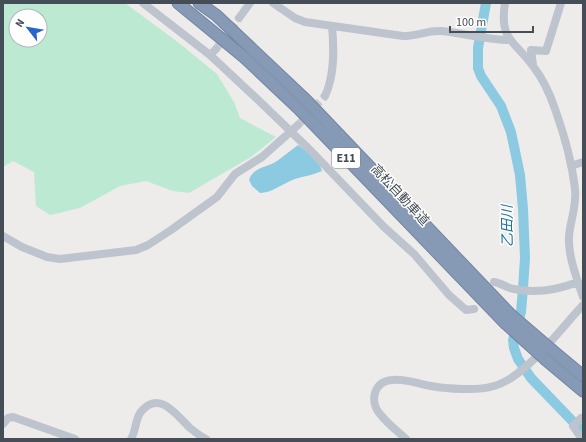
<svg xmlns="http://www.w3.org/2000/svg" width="586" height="442" viewBox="0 0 586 442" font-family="'Source Sans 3','Noto Sans JP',sans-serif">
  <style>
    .green { fill: #bce9d1; fill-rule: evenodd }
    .water { fill: #8ccae2 }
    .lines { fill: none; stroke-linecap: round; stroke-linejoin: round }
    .river { stroke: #8ccae2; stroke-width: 10 }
    .minor-tunnel { stroke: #cccbcd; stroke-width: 8; stroke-dasharray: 8 4; stroke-linecap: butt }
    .highway-casing { stroke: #7285a2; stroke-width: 13 }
    .minor { stroke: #bdc4cd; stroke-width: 8 }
    .highway { stroke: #869ab6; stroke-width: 11 }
    .highway-bridge-casing { stroke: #7285a2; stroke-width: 13; stroke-linecap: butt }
    .highway-bridge { stroke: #869ab6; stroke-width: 11 }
    .labels { text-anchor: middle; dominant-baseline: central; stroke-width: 3; stroke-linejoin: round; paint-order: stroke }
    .shield { fill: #fff; stroke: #7d8289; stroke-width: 1 }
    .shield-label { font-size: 12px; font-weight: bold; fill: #454d56 }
    .street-label { font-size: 13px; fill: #454d56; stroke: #fff }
    .water-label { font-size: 14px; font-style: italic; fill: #187397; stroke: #fff }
  </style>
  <rect width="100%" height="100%" fill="#eeebeb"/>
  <path class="green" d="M3,3h122l54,40 38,31 17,28 6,16 36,19 -25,20 -62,36 -16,-2 -27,-10 -26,5 -40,22 -30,7 -14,-9 -2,-34 -21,-11 -10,6zM16,16h24v24h-24z"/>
  <path class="water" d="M298,145c10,7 21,14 24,26 -9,4 -17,5 -27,8 -12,4 -23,14 -35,14l-8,-7 -3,-6c5,-14 18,-12 28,-19 7,-5 14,-11 21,-16z"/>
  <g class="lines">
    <path class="river" d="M486,3l-8,45v20l3,8 20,30 10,26 9,43 3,34 2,49 -2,30 -2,24 -8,28 1,8 4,11 13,19 52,54"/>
    <path class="minor-tunnel" d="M216,49l23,-31
      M298,125l27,-29"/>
    <g class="highway-casing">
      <path id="highway" d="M178,3l67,55 54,51 206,214
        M199,3l17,12 90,85 205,215
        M553,351l30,25
        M546,360l37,31"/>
    </g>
    <path class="minor" d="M143,3l67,52 45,42 56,54 73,76 30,27 35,41 17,15 8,-1
      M273,3l22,15 10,4 98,14c15,0 25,-6 38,-5 23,2 45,9 68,9
      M505,3c-6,37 9,37 28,63 10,13 17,28 22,43 9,25 17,54 20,80 2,17 -5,32 -6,48 -1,19 8,42 14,60
      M239,18l11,-15
      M210,55l6,-6
      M533,65l-2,-15 15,1 15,-48
      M325,96c10,-21 9,-48 7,-70
      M571,166l12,-4
      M3,236l19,11 25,10 13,2 76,-9 12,-5 23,-15 46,-33 18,-23 27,-17 36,-32
      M494,282c7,1 13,6 20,7 23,5 43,1 64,-7
      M3,424l5,-6 5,-1 62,22
      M131,439c5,-8 4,-18 9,-26 19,-25 37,3 50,15 5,4 10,8 16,11
      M406,439c-9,-8 -19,-16 -26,-25 -11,-13 -6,-33 12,-34 13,-2 26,4 39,6 16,3 47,5 63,0 31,-8 67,-58 89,-81
      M582,439l-9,-13 8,-8 2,2"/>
    <use href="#highway" class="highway"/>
    <g class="highway-bridge-casing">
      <path id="highway-bridge" d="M511,315l42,36
        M505,323l41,37"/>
    </g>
    <use href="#highway-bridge" class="highway-bridge"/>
  </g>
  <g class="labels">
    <rect class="shield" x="332" y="148" width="28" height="20" rx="3"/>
    <g class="shield-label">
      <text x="346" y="158">E11</text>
    </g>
    <g class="street-label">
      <text transform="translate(400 195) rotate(47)">高松自動車道</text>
    </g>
    <g class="water-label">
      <text transform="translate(508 226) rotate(-91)">乙田川</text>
    </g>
  </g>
  <rect width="586" height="442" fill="none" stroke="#454d56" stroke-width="8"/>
  <g transform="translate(28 28) rotate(301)"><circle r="19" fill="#ffffff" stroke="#b5b8bb"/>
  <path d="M0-3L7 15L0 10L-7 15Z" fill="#2864ca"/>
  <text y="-6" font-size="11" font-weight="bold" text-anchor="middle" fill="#454d56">N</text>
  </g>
  <path d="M450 26v6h83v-6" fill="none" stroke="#454d56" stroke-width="2"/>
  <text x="456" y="26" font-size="12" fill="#454d56" stroke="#ffffff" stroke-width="3" paint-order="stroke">100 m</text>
</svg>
